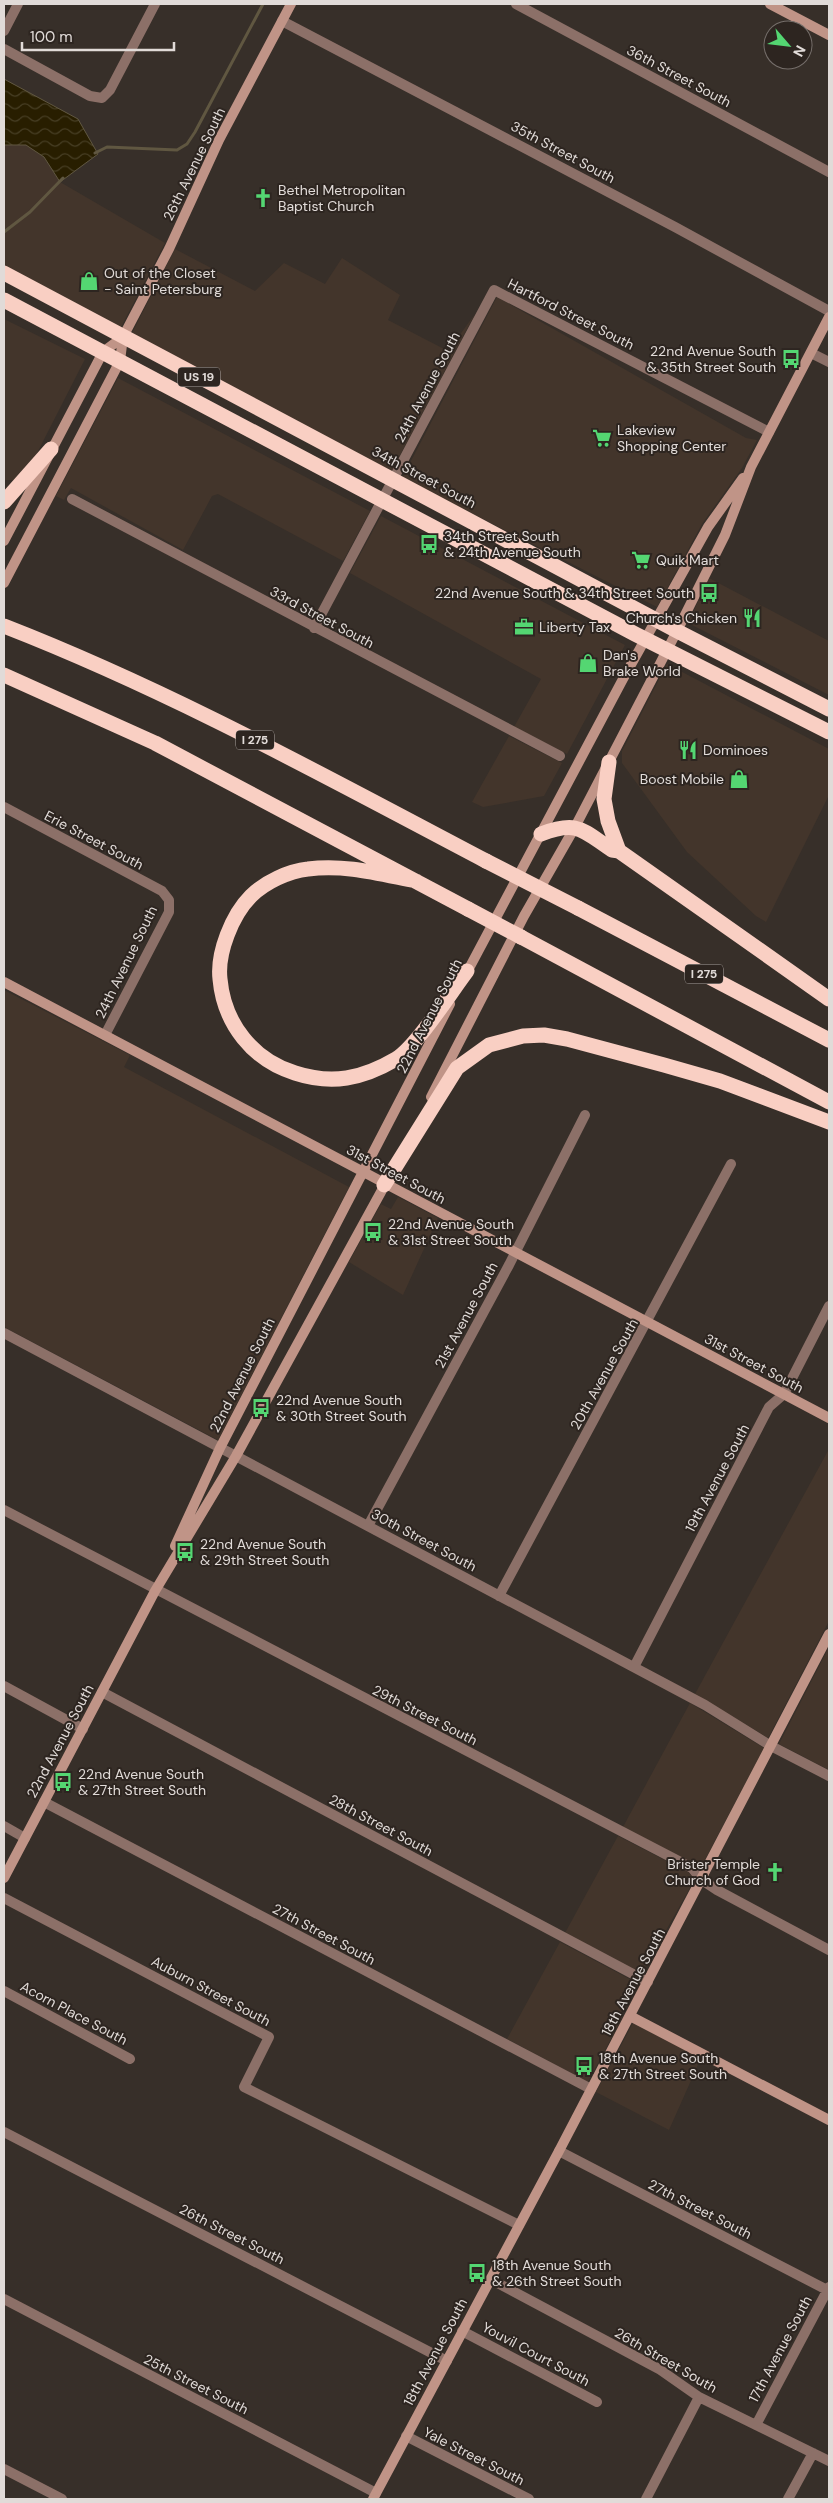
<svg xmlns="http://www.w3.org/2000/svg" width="833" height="2503" viewBox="0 0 833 2503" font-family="'DM Sans',sans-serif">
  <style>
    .built { fill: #43352b }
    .water { fill: url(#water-waves); stroke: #605741 }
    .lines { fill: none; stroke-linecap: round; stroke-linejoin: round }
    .stream { stroke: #605741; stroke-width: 3 }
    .street { stroke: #8c7068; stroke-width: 10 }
    .secondary { stroke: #c09487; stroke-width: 10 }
    .highway { stroke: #f9cfc3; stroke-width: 15 }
    .highway-bridge { stroke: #f9cfc3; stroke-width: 15 }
    .labels { text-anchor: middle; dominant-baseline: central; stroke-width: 4; stroke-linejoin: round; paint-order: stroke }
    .shield { fill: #2d2520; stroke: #aba4a1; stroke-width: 1 }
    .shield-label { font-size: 12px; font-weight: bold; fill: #e1dbd8 }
    .street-label { font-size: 14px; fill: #e1dbd8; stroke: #2d2520 }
    .poi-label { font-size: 14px; fill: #e1dbd8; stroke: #2d2520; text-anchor: start }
  </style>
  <defs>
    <pattern id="water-waves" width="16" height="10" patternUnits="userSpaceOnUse" patternTransform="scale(1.25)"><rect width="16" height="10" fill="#281e00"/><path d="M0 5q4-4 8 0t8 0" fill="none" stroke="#473e24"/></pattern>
  </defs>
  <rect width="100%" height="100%" fill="#372f29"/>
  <path class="built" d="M26,144l18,13 16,25 105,61 -45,86 -116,-62v-122z
    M175,249l80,42 29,-28 41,21 17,-26 58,37 -12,25 60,31 27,-37 -84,158 -260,-137z
    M497,297l249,141 11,2 -15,28 -40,56 -45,83 -255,-129z
    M4,319l81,40 -54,106 -14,15h-13z
    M118,378l252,133 -27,50 -125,-67 -6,2 -29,54 -112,-62 -7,12 -8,-4z
    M381,516l244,129 -58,109 -53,-27 27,-48 -191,-106z
    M709,578l120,63v54l-141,-72z
    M667,664l162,85v46l-63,127 -10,-6 -69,-64 -65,-89v-12z
    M509,736l53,27 -18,33 -61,11 -11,-5z
    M4,990l126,65 -6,12 225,120 -131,253 -214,-113z
    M398,1197l40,21 -35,77 -54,-33 32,-58 10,5z
    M829,1449v172l-61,117 -73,-44z
    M829,1647v123l-50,-26z
    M690,1703l74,45 -64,121 -4,-4 -73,-38z
    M618,1836l70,36 7,7 -53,94 -77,-40z
    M560,1942l77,41 -17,31 3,2 -35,66 -81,-43z
    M633,2023l68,35 -32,72 -73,-38z"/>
  <path class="water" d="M4,79l74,40 20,35 -38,28 -16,-25 -18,-12h-22z"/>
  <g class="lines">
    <path class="stream" d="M95,153l12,-6 70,3 10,-6 8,-12 68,-128
      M4,232l26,-20 33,-34"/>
    <path class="street" d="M516,4l313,168
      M282,21l393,206 154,84
      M4,31l14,-27
      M4,49l86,47 12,2 8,-8 45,-86
      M811,353l18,9
      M72,499l488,257
      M314,628l180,-338 275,142
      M4,807l158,84 7,9v12l-64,123
      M4,1333l701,372 66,41 58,30
      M4,1510l688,358 10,12 15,10 112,60
      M368,1526l141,-261 76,-150
      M499,1596l232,-432
      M634,1667l135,-260 15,-13 45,-88
      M4,1686l79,43
      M102,1692l546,290
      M44,1802l547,287
      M4,1826l21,12
      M4,1898l265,139 -25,50 275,138
      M4,1991l126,68
      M4,2132l443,229
      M559,2151l270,140
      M490,2279l169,90 40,28 130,64
      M4,2299l372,194
      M462,2331l135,71
      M756,2425l73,-138
      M406,2436l123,63
      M4,2469l58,30
      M646,2499l53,-102
      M788,2499l25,-46"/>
    <path class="secondary" d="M770,4l59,31
      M4,541l99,-189 20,-15
      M4,583l116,-222 3,-24 46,-88 50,-109 72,-136
      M465,976l158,-297 85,-152 35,-49
      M4,982l825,436
      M431,1097l93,-181 51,-89 102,-196 48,-96 26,-68 78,-150
      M175,1546l45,-98 230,-444
      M4,1878l151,-287 81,-135 151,-275
      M630,2016l199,104
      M373,2499l186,-348 270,-517"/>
    <path class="highway" d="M4,273l673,358 152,78
      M4,300l631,334 194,98
      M4,502l47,-53
      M4,626c167,65 324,152 482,235
      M4,675l151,68 313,166
      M609,762l-5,37 4,22 11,30
      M541,834c37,-14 41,-4 71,16l7,1 210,148
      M416,881c-36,-7 -71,-17 -108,-12 -19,2 -43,13 -57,27 -19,19 -34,57 -31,83 4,45 33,81 75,94 37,12 67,6 101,-14 20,-12 55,-67 71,-88
      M578,908l251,132
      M521,937l308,165
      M384,1185l73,-117 32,-23 34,-9 21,-1 23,4 97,26 56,16 109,41"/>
    <path class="highway-bridge" d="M486,861l92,47
      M468,909l53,28"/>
  </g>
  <defs>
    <g id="church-bare" transform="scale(1.5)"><path d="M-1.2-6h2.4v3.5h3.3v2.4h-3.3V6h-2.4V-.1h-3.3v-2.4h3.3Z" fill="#54d672" stroke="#2d2520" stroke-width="2.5" paint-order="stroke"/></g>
    <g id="shop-bare" transform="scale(1.5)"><path d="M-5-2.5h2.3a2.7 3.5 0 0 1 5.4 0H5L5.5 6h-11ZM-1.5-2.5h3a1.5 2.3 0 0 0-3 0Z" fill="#54d672" stroke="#2d2520" stroke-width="2.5" paint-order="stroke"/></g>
    <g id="bus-bare" transform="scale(1.5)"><path d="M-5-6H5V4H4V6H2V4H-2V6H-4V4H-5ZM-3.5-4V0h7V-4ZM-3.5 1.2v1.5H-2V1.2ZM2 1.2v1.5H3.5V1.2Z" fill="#54d672" stroke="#2d2520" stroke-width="2.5" paint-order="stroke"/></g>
    <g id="supermarket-bare" transform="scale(1.5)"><path d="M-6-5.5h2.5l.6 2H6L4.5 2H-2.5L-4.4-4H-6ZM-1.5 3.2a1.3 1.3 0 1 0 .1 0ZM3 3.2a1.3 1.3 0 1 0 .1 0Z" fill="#54d672" stroke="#2d2520" stroke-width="2.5" paint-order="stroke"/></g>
    <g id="restaurant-bare" transform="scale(1.5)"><path d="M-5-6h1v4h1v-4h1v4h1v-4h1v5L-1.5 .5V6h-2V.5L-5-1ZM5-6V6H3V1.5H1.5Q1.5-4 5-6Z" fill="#54d672" stroke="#2d2520" stroke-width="2.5" paint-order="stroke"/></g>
    <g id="office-bare" transform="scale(1.5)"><path d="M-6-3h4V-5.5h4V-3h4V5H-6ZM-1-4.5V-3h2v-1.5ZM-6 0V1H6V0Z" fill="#54d672" stroke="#2d2520" stroke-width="2.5" paint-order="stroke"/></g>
  </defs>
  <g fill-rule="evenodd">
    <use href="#church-bare" x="263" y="198"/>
    <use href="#shop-bare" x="89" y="281"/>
    <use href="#bus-bare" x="791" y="359"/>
    <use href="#supermarket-bare" x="602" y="438"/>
    <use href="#bus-bare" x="429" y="544"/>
    <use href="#supermarket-bare" x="641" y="560"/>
    <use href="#bus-bare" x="709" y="593"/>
    <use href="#restaurant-bare" x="752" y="618"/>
    <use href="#office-bare" x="524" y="627"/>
    <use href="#shop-bare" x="588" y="663"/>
    <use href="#restaurant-bare" x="688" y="750"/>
    <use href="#shop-bare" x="739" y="779"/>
    <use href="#bus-bare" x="373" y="1232"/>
    <use href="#bus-bare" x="261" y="1408"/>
    <use href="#bus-bare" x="185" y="1552"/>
    <use href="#bus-bare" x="63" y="1782"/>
    <use href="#church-bare" x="775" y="1872"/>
    <use href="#bus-bare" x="584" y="2066"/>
    <use href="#bus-bare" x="477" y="2273"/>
  </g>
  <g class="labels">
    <g class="shield">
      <rect x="178" y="367.5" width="42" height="19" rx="4"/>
      <rect x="236" y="730.5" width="38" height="19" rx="4"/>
      <rect x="685" y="964.5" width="38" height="19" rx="4"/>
    </g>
    <g class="shield-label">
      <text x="199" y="377">US 19</text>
      <text x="255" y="740">I 275</text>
      <text x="704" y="974">I 275</text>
    </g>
    <g class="street-label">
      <text transform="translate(679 76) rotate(28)">36th Street South</text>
      <text transform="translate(563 152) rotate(28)">35th Street South</text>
      <text transform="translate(194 164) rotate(-64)">26th Avenue South</text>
      <text transform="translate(571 314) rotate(27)">Hartford Street South</text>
      <text transform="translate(427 387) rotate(-62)">24th Avenue South</text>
      <text transform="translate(424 477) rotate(28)">34th Street South</text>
      <text transform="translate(322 617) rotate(28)">33rd Street South</text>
      <text transform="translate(94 840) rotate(28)">Erie Street South</text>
      <text transform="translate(126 962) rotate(-64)">24th Avenue South</text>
      <text transform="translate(429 1016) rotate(-63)">22nd Avenue South</text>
      <text transform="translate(396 1174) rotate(28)">31st Street South</text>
      <text transform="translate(466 1315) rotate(-62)">21st Avenue South</text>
      <text transform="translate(754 1363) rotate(28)">31st Street South</text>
      <text transform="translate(604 1374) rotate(-61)">20th Avenue South</text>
      <text transform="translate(242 1375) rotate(-63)">22nd Avenue South</text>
      <text transform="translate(717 1478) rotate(-62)">19th Avenue South</text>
      <text transform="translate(424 1540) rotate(28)">30th Street South</text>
      <text transform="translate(425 1715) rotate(27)">29th Street South</text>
      <text transform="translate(60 1741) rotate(-62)">22nd Avenue South</text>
      <text transform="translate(381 1825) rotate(28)">28th Street South</text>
      <text transform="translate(324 1934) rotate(28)">27th Street South</text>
      <text transform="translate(633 1982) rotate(-62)">18th Avenue South</text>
      <text transform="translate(211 1991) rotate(28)">Auburn Street South</text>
      <text transform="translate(74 2013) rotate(28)">Acorn Place South</text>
      <text transform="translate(700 2209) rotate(27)">27th Street South</text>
      <text transform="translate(232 2234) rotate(27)">26th Street South</text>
      <text transform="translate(780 2349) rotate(-62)">17th Avenue South</text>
      <text transform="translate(435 2352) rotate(-62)">18th Avenue South</text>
      <text transform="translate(536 2354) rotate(28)">Youvil Court South</text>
      <text transform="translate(666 2360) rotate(30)">26th Street South</text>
      <text transform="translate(196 2384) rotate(27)">25th Street South</text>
      <text transform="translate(474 2456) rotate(27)">Yale Street South</text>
    </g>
    <g class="poi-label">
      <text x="278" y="190">Bethel Metropolitan<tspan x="278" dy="16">Baptist Church</tspan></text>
      <text x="104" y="273">Out of the Closet<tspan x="104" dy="16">- Saint Petersburg</tspan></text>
      <text x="776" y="351" text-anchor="end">22nd Avenue South<tspan x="776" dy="16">&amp; 35th Street South</tspan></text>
      <text x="617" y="430">Lakeview<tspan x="617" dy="16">Shopping Center</tspan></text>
      <text x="444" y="536">34th Street South<tspan x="444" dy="16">&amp; 24th Avenue South</tspan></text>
      <text x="656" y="560">Quik Mart</text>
      <text x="694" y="593" text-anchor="end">22nd Avenue South &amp; 34th Street South</text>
      <text x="737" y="618" text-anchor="end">Church's Chicken</text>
      <text x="539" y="627">Liberty Tax</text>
      <text x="603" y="655">Dan's<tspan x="603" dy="16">Brake World</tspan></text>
      <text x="703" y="750">Dominoes</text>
      <text x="724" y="779" text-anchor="end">Boost Mobile</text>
      <text x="388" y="1224">22nd Avenue South<tspan x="388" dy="16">&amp; 31st Street South</tspan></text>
      <text x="276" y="1400">22nd Avenue South<tspan x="276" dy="16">&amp; 30th Street South</tspan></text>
      <text x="200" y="1544">22nd Avenue South<tspan x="200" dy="16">&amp; 29th Street South</tspan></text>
      <text x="78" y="1774">22nd Avenue South<tspan x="78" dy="16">&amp; 27th Street South</tspan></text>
      <text x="760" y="1864" text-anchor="end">Brister Temple<tspan x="760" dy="16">Church of God</tspan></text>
      <text x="599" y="2058">18th Avenue South<tspan x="599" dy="16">&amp; 27th Street South</tspan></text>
      <text x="492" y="2265">18th Avenue South<tspan x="492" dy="16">&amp; 26th Street South</tspan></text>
    </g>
  </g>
  <rect width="833" height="2503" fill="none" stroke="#e1dbd8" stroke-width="10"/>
  <g transform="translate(788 45) rotate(118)"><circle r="24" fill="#2d2520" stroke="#756e6a"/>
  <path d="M0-4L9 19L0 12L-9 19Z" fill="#54d672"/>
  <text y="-8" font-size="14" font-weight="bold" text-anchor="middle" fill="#e1dbd8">N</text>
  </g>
  <path d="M22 42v8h152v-8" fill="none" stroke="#e1dbd8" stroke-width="2.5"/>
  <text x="30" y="42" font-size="15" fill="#e1dbd8" stroke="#2d2520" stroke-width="4" paint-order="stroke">100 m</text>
</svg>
